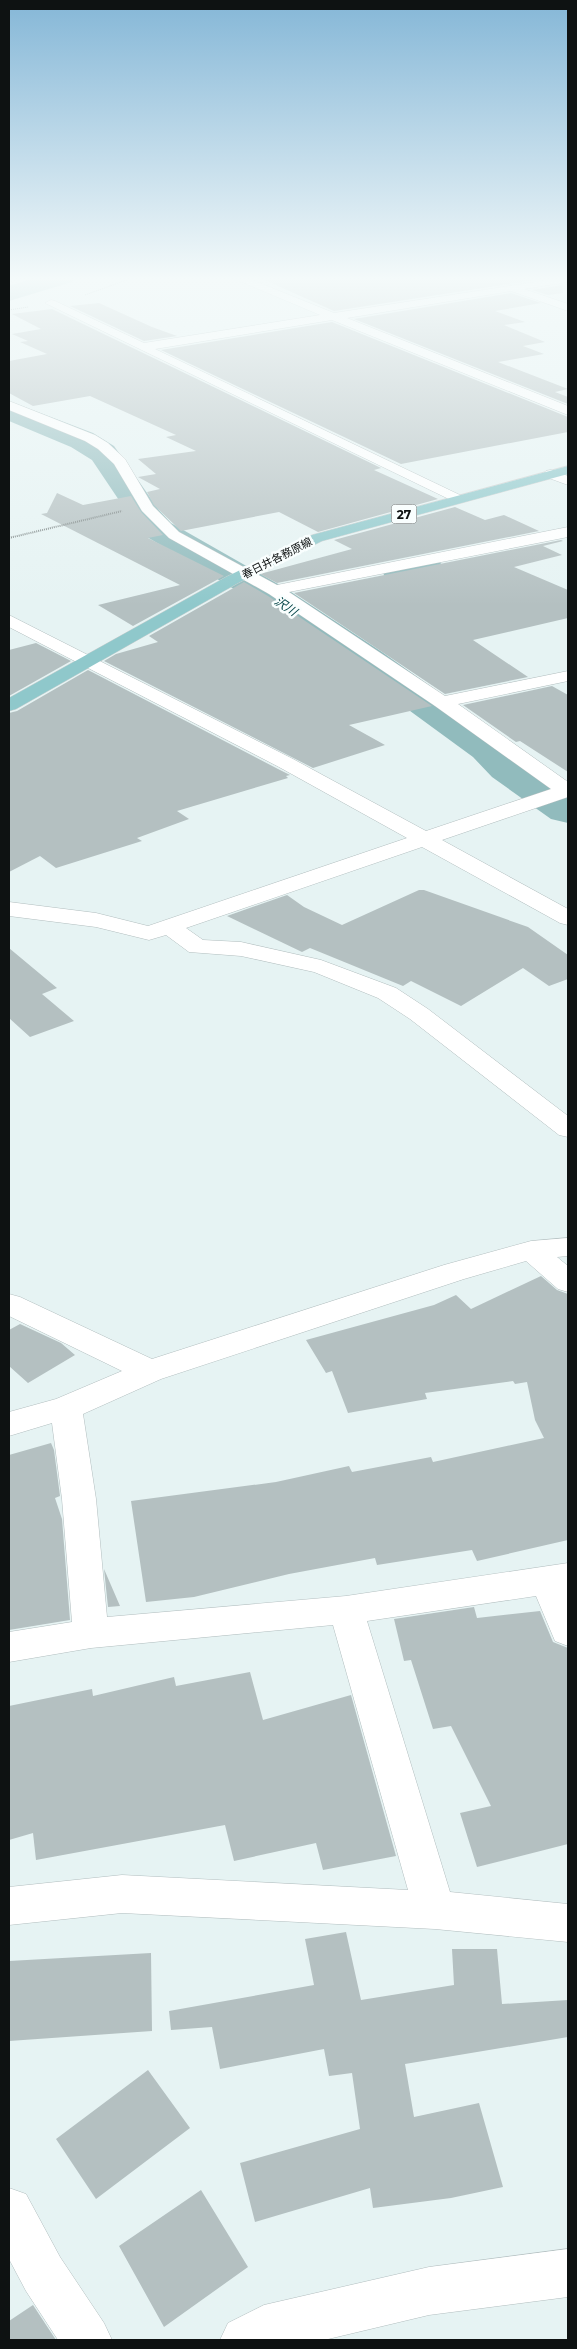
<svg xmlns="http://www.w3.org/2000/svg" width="577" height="2349" viewBox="0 0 577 2349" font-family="Montserrat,'Noto Sans JP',sans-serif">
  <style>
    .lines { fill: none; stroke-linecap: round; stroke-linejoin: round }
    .stream { stroke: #91bbbd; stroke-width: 5.5 }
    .river { fill: #91bbbd; fill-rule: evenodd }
    .building { fill: #b4c0c1 }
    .minor-casing { stroke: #b2bebf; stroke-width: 1 }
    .major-casing { stroke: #cfd0d0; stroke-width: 1 }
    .path-far1 { stroke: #7d8686; stroke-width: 1; stroke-dasharray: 1 1; stroke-linecap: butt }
    .path { stroke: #7d8686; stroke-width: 2; stroke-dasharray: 1 1; stroke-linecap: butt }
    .minor { fill: #fff; fill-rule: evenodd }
    .major { fill: #8fc8cb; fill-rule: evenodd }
    .labels { text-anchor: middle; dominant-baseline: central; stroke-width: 5; stroke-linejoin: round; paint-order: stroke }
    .far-street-label { font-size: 11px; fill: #0e1212; stroke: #f9fefe }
    .shield { fill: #f9fefe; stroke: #545959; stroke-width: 1 }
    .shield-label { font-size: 12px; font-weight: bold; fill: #0e1212 }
    .far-water-label { font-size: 12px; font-style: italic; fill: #004245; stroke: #f9fefe }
  </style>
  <rect width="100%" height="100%" fill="#e6f3f3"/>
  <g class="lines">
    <path class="stream" d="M386,573l52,-10"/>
    <path class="river" d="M37,277h38l-3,5 -63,19v-15z
      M9,401l84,32 21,13 45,64 12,13 114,65 97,64 123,87 19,18 44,31v35l-17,-4 -59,-42 -19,-20 -119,-87 -95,-66 -112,-67 -12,-13 -43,-64 -21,-13 -62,-26z"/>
  </g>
  <path class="building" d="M258,277h296l-220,34z
    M562,285l1,8 -15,2 -16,-5z
    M511,293l30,10 -46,8 30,11 -21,3 41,17 -22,4 21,8 -46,8 70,27 -13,3 13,5v7l-214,-85z
    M99,303l53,24 25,9 -33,5 -74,-35z
    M52,309l329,159 -7,2 64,29 -120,33 -39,-20 -98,19 -27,-26 -7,-13 13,-3 -22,-12 18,-3 -18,-15 58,-8 -30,-14 10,-2 -86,-39 -57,10 -24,-13v-32l38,-7 -27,-12 8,-1 -16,-7 29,-5 -29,-15z
    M332,322l236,95v15l-167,32 -240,-114z
    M57,493l26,12 48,-9 10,16 22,23 -15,3 76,38 -91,50 -35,-21 82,-20 -139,-71 6,-1z
    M455,507l30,13 19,-5 35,16 -262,52 -17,-9 92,-25 -18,-9z
    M561,540l2,1 -20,5 19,9 -48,12 54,23v28l-95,22 55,37 -83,17 -151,-101z
    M244,582l24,14 164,110 -83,19 36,20 -72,23 -209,-107 12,-7 42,-12 -9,-6z
    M36,643l35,18 -62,35v-46z
    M88,670l190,99 12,6 -4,1 2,2 -111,33 12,8 -52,19 5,3 -86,27 -16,-12 -31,16v-159l8,-2z
    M552,686l16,9v77l-48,-31 -4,1 -53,-37z
    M419,890h5l104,37 40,28v24l-19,7 -26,-18 -62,38 -50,-25 -8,5 -93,-38 -8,4 -75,-36 60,-21 17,12 38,18z
    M9,948l48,40 -15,6 32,27 -44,16 -21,-19z
    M541,1276l16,14 11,4v246l-91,21 -5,-11 -95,15 -2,-7 -86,16 -95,23 -48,5 -15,-101 145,-19 73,-16 3,6 79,-15 2,5 111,-24 -9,-18 -8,-38 -12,2 -2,-3 -88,12 2,6 -79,14 -16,-42 -6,2 -20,-33 128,-35 22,-10 15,14z
    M20,1324l41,19 14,12 -47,28 -19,-17v-36z
    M51,1443l3,7 6,46 -5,2 7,21 8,101 -61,10v-175z
    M104,1569l16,37 -12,1z
    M474,1607l3,11 63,-7 13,31 15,6v196l-91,23 -17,-54 31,-7 -40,-80 -18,3 -22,-69 -7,1 -10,-42z
    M250,1672l13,48 88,-25 45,161 -73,14 -7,-27 -82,18 -9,-36 -189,35 -3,-27 -24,7v-134l83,-17 1,7 81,-19 2,9z
    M346,1932l15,68 93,-15 -2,-36h45l5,55 66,-4v37l-163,27 9,53 65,-14 24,84 -52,11 -78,10 -3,-20 -115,34 -15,-59 120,-34 -8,-56 -23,3 -5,-27 -104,20 -8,-42 -41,3 -2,-19 145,-26 -9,-46z
    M151,1953l1,78 -143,10v-80z
    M148,2070l42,58 -94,71 -40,-60z
    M201,2190l47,77 -84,60 -45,-81z
    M33,2305l23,35h-47v-19z"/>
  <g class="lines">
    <g class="minor-casing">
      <path id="minor" d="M230,277h15l89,36 234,-36v5l-44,7 44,15v7l-57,-20 -164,27 221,88v9l-236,-95 -177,29 307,147 2,3 -2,3 -5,1 -412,-200 6,-3 4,1 89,42 176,-28z
        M9,401l86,34 13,8 17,16 28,47 26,26 98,53 291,-58v10l-279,55 156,104 123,-25v10l-110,23 110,78v15l-126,43 126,69v16l-8,-2 -138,-76 -236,81 17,12 38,2 80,18 75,28 32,21 140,107v21l-9,-2 -149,-116 -32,-21 -64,-26 -73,-16 -52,-4 -23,-17 -17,5 -53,-13 -87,-11v-14l87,11 52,13 259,-88 -128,-71 -270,-140v-12l284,144 133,72 125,-42 -116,-83 -166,-112 -100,-56 -27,-27 -28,-47 -16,-15 -13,-8 -76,-31z
        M551,470l17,6v9l-22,-8 -2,-3 2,-3z
        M568,1238v18l-11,1 11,9v26l-10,-3 -32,-28 -62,18 -303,100 -78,35 13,85 11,118 239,-21 222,-33v83l-13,-5 -19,-45 -169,25 83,271 118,12v38l-133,-13 -313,-16 -113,12v-38l113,-12 286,15 -75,-265 -242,23 -82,14v-30l63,-10 -10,-123 -10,-76 -43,13v-24l47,-13 66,-28 -113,-55v-22l11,3 132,62 292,-94 87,-24z
        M9,2188l17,6 34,63 44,66 8,17h-54l-32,-49 -17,-32z
        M568,2249v48l-139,18 -105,25h-104l8,-17 36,-18 165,-38z"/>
    </g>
    <g class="major-casing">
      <path id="major" d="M568,466v8l-246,67 -84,42 -222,126 -7,2v-13l217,-121 86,-42z"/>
    </g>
    <path class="path-far1" d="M9,282l15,-5
      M85,295l50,-18
      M9,310l19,-3"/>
    <path class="path" d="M9,538l113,-27"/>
    <use href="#minor" class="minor"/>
    <use href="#major" class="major"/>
  </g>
  <linearGradient id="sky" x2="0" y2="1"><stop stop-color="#85b7d7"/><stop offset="0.46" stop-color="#f4fafa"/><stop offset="1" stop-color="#f4fafa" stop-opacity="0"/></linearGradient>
  <rect width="577" height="606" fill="url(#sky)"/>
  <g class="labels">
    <g class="far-street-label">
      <text transform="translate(277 558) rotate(-27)">春日井各務原線</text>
    </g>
    <rect class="shield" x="391.5" y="504.5" width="25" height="19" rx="4"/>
    <g class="shield-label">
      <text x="404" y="514">27</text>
    </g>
    <g class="far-water-label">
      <text transform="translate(286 606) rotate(34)">沢川</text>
    </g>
  </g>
  <rect width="577" height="2349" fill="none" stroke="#0e1212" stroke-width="20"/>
</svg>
